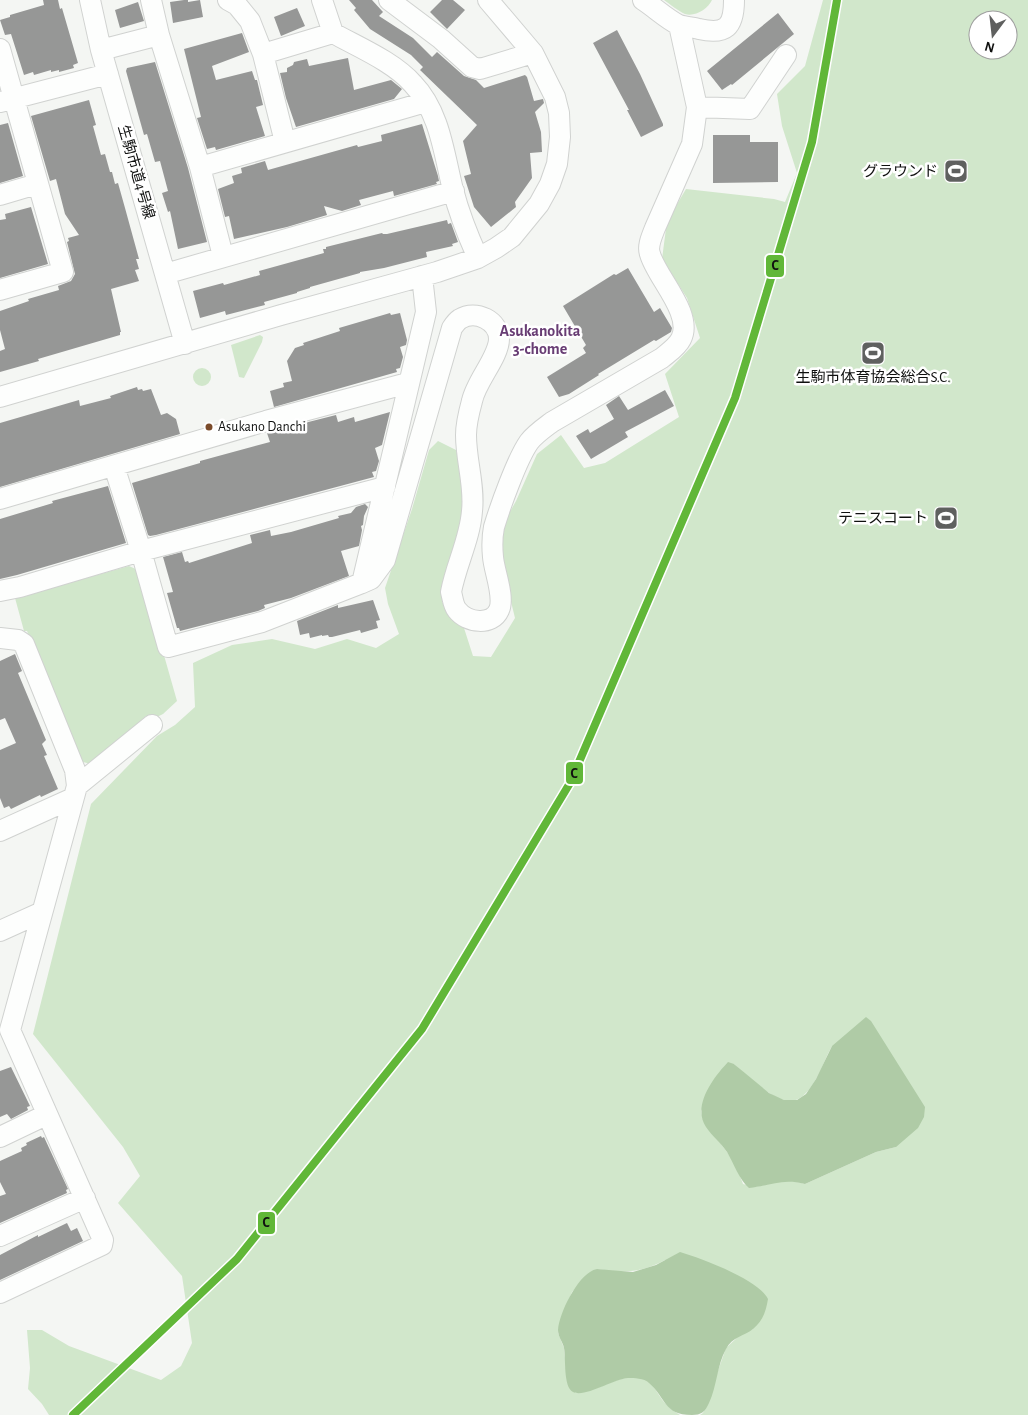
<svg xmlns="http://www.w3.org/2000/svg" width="1028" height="1415" viewBox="0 0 1028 1415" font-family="'Alegreya Sans','Noto Sans JP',sans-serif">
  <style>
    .green { fill: #d1e7cb; fill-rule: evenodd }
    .water { fill: #afcba6 }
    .building { fill: #969796 }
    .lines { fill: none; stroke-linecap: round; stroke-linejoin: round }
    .minor-casing { stroke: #d0d2d0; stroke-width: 22 }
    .minor { stroke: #fdfefd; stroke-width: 20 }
    .metro-1-casing { stroke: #fff; stroke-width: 11 }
    .metro-1 { stroke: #61b738; stroke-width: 8 }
    .bus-dot { fill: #7a4b2a; stroke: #fff; stroke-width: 2 }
    .labels { text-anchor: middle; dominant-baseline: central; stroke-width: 5; stroke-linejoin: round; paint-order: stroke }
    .bus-label { font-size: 14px; fill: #0f100f; stroke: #fff; text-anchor: start }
    .poi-label { font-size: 15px; fill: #0f100f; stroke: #fff; text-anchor: end }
    .street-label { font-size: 15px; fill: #0f100f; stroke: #fff }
    .neighbourhood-label { font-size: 16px; font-weight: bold; fill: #683d74; stroke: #fff }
    .line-badge { stroke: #fff; stroke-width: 2 }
    .pale-badge-label { font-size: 14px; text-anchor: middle; font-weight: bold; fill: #111 }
  </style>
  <rect width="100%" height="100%" fill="#f4f6f3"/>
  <path class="green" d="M664,0h48c-4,9 -17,17 -27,14 -7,-3 -15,-10 -21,-14z
    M823,0h205v1415h-328l3,-2 23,-65 15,-14 12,-5 -88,-69c-24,13 -41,13 -68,9l-25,23 -13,34 -1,7 6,15 3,32 30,8c14,-6 39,-18 53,-5 6,6 9,13 14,19 4,5 10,9 16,13h-631l-7,-11 -14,-15 2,-21 -3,-38h15l27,16 92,34 20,-14 11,-23 -10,-67 -64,-73 22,-27 -17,-29 -90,-113 58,-230 66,-68 18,-11 20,-18 -2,-44 39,-18 40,-6 43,10 32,-10 29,9 23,-14 -11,-30 -3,-16 27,-79 17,-59 9,-9 18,9 6,22 1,42 -18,65 -3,23 22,26 9,28 18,1 24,-39 -13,-53 1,-41 13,-23 21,-47 24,-19 23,33 21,-5 74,-46 -14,-43 35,-36 -13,-40 -25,-39 5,-38 19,-32 88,10 11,3 12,-29 -15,-47 -5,-32 28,-28zM978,20h30v30h-30zM832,1046l64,101 -20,5 -71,32c-8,-2 -15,-4 -23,-3 -17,2 -21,9 -39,3 -4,-12 -11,-26 -19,-36 -9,-12 -21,-21 -23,-37l33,-47c13,11 44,43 62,36 10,-4 16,-14 21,-23 6,-10 9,-21 15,-31z
    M260,335l3,2 -1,5 -18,36 -5,-1 -8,-32z
    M193 377a9 9 0 1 1 18 0a9 9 0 1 1-18 0Z
    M129,566l11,5 37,130 -14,13 -12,6 -5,-4 -55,48 -12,-3 -9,-29 -43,-101h-3l-9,-33z"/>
  <path class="water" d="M866,1017l5,4 54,86 -1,10 -6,11 -22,19 -20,5 -71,32c-24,-6 -34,2 -56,4 -9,-7 -16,-26 -22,-36 -6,-9 -15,-16 -21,-25 -14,-21 7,-49 22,-65l6,2 35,29 15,7h13l9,-6 10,-15 16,-33z
    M680,1252c21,6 79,28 88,47 -2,12 -5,22 -15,30 -9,7 -21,8 -27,20 -9,16 -9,37 -17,54 -4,9 -8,12 -17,12 -29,0 -26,-18 -43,-32 -5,-5 -15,-5 -21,-5 -15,1 -43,20 -55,14 -10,-5 -7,-34 -9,-44 -1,-6 -6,-11 -6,-18 1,-17 21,-58 39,-61l36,3 23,-7z"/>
  <path class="building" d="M43,0h15l2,9 2,-1 16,55 -5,2 1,3 -15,4v-2l-8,2v-2l-17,5 -1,-3 -9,3 -13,-41 -6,1 -5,-15 10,-3v-2l34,-10z
    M184,0h4v2l12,-2 3,17 -30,6 -3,-21z
    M349,0h23l11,12 -4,4 34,22 19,19 5,-5 27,24 12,4 8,8 41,-13 2,2 7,24 9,-2 1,4 -9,9 6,20 1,20 -12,1 2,25 -17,24 1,5 -25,20 -17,-20 -10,-31 7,-2 -8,-33 14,-16 -57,-55 3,-3 -12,-12 -41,-26 -16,-19 2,-2z
    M442,0h11l12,10 -18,19 -17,-17z
    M138,2l6,19 -24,7 -5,-18z
    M297,8l8,18 -24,10 -7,-19z
    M778,13l16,21 -62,51 -1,-1 -9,6 -15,-19z
    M617,30l23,44 23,50v2l-22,11 -14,-27h2l-36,-67z
    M242,33l7,19 -37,14 4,14 36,-9 3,9h2l6,25 -7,2 9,29 -49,14 -1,-3 -8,2 -10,-31 4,-1 -17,-68z
    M348,58l6,32 37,-10 11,9 -8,10 -98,28 -10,-29 -6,-25 7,-1v-4l6,-3 1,-3 13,-3 2,7z
    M155,62l33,106 19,74 -29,7 -8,-38 -2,1 -6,-19 6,-2 -8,-30 -5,1 -8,-28 -3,1 -18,-64 1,-3z
    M89,100l7,25 -3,1 8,29 4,-1 5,18h2l3,12 3,-1 7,25 14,51h-3l3,10 -4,1 4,11 -28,8 10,43h-1v3l-82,24 1,2 -39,11v-21l5,-2 -5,-19v-19l29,-10 -1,-2 31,-9 -1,-4 13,-5 4,-7 -8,-32 2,-1 -1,-3 11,-3 -14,-21 -9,-35 -6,2 -19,-65z
    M8,123l15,53 -23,7v-58z
    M422,124l16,52 1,5 -3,1 1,2 -43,12 -1,-5 -34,9 2,5 -19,6 -18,-5 3,9 -40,12 -53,12 -5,-23 -4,1 -7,-28 16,-6 -2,-7 10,-3 -1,-5 24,-7 3,9 89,-25 1,2 24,-6 -1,-6z
    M713,135h37v7h28v40l-65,1z
    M31,207l17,57 -48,14v-58l6,-1 -1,-5z
    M447,220l1,4 3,-1 7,19 -6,2 1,2 -27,6 1,5 -43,11 -24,4v1l-50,14v1l-13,4v1l-33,9 1,3 -39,10 -1,-4 -25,7 -7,-27 30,-8 1,2 36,-10 -1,-4 65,-18 -1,-4h3v-2l56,-14 1,1h4z
    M628,268l26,44 6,-4 12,20 -1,4 -15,9 -2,-1 -56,34 1,1 -30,19 -10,3 -12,-20 39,-24 -3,-5 3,-3 -23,-39 51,-32 2,1z
    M390,313l1,2 9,-2 7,27 -1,5 -6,2 3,10 -3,11 -4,1 1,3 -123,35 -4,-16 14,-4 -1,-4 9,-2 -5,-20 8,-13 9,-3 -1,-2 37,-12 -1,-3z
    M137,387l1,3 4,-1 1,2 8,-2 10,26 6,-2 9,6 4,15 -180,53v-64l79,-23 1,6 31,-8 -1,-2z
    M665,390l9,16 -49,26 3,5 -37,22 -15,-23 12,-7 2,4 24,-14 -8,-14 13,-9 9,14z
    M390,412l-8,33 -7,3 4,13 -3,10 -4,1 2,5 -218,58 -6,1 -2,-1 -16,-52 68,-20v-2l70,-19 -3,-9 2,-1 67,-17 2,7 16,-5 1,5z
    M108,486l18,57 -109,32 -17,4v-60l53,-16 -1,-2z
    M365,504l3,3 -4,9 -1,9 -2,1 1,4 -3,16 -18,5 8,25 -58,22 -27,7 1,3 -7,3 -78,20 -1,-3h-2l-10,-35 6,-1 -10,-35 19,-5 3,10 3,-1 1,2 63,-20 -2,-8 20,-5 1,6 20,-4 48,-14 -1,-2 13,-3 5,-6z
    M373,600l7,20 -4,1 2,7 -17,5 -1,-3 -28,7h-3l-1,-2 -6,1v-1l-12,3 -1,-5 -9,2 -3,-14 41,-16v3z
    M15,654l7,17 -4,2 28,67 -4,4 5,11 -3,1 14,33 -17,8 -1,-2 -29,14 -2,-3 -5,2 -4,-10v-48l16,-7 -11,-25 -5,2v-59z
    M11,1067l19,39 -3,1 1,3 -17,9 -4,-5 -7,3v-46z
    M41,1136l1,2 2,-1 24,52 -2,1 1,3 -67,30v-27l6,-2 -6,-12v-21l22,-10 -1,-3 6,-3 -1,-2z
    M67,1223l4,8 6,-3 6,13 -83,39v-25l38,-20v2z"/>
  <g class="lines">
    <g class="minor-casing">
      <path id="minor" d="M90,0l11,50 84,294
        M151,0l8,35 41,132 23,89
        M228,0l9,5 13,16 13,33 22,88
        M322,0l11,33c25,14 61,29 80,51 27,28 31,70 40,106 6,23 15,46 25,68
        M389,0l52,39 31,28 8,2 53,-16
        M643,0c11,7 25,20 36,25 6,2 13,2 20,4 27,6 35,-2 35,-29
        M0,49l63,223 -63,18
        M101,50l58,-15
        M263,54l70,-21
        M0,102l108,-28
        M697,107l53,2 36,-54
        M200,167l226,-65
        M0,195l37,-11
        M165,274l289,-83
        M0,397l281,-82 156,-43 41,-14 18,-10 16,-11 27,-33 11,-20 7,-20 3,-27 -1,-24 -4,-16 -22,-44 -45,-53
        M114,466l27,85 27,96 94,-25 100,-39 64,-271 -4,-36
        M0,499l266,-78 142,-38
        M362,583l9,-4 14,-19 67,-232c2,-3 5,-7 8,-9 16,-10 39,2 39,20 0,18 -23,42 -27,62 -3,11 -6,23 -6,34 0,26 9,51 6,76 -2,28 -16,54 -21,81 2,7 2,13 6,18 10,13 35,16 42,0 6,-13 -5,-39 -6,-53 -1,-10 -1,-20 1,-30 6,-20 23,-68 35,-85 6,-8 15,-14 23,-20l110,-64c7,-6 15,-11 19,-19 13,-25 -25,-62 -31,-85 -3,-8 2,-18 5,-26l37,-84 5,-37 -18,-82
        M0,591l20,-4 121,-36 244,-64
        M0,638l18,2 6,4 51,126 2,16 -67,244 93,210 -1,5 -102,48
        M77,786l75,-61
        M0,831l73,-33
        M0,931l42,-19
        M0,1137l46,-22
        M0,1236l85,-38"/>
    </g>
    <use href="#minor" class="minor"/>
    <g class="metro-1-casing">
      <path id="metro-1" d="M73,1415l164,-156 185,-230 148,-246 165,-385 77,-256 25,-142"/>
    </g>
    <use href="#metro-1" class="metro-1"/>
  </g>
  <defs>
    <g id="stadium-square" transform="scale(1.25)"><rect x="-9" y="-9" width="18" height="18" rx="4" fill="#5f605f" stroke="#fff"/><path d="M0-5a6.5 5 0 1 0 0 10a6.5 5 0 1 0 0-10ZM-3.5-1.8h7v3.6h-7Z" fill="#fff"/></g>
  </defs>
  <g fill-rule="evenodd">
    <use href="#stadium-square" x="956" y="171"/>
    <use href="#stadium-square" x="873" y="353"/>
    <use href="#stadium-square" x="946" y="518"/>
  </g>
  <circle class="bus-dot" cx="209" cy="427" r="4.5"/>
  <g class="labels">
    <g class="bus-label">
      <text x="218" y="427">Asukano Danchi</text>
    </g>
    <g class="poi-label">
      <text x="938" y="171">グラウンド</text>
      <text x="873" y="377" text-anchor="middle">生駒市体育協会総合S.C.</text>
      <text x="928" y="518">テニスコート</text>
    </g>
    <g class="street-label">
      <text transform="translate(136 172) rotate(74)">生駒市道4号線</text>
    </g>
    <g class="neighbourhood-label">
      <text x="540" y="331">Asukanokita<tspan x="540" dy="18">3-chome</tspan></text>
    </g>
  </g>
  <g class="line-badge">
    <rect x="765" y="254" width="20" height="24" rx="5" fill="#61b738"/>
    <rect x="565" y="761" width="19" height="24" rx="5" fill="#61b738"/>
    <rect x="257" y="1211" width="19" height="24" rx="5" fill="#61b738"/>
  </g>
  <g class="pale-badge-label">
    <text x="775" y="270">C</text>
    <text x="574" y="778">C</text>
    <text x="266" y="1227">C</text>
  </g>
  <g transform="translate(993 35) rotate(195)"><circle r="24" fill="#ffffff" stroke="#9f9f9f"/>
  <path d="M0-4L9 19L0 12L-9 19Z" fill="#5f605f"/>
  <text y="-8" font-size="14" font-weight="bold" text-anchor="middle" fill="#0f100f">N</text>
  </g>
</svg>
